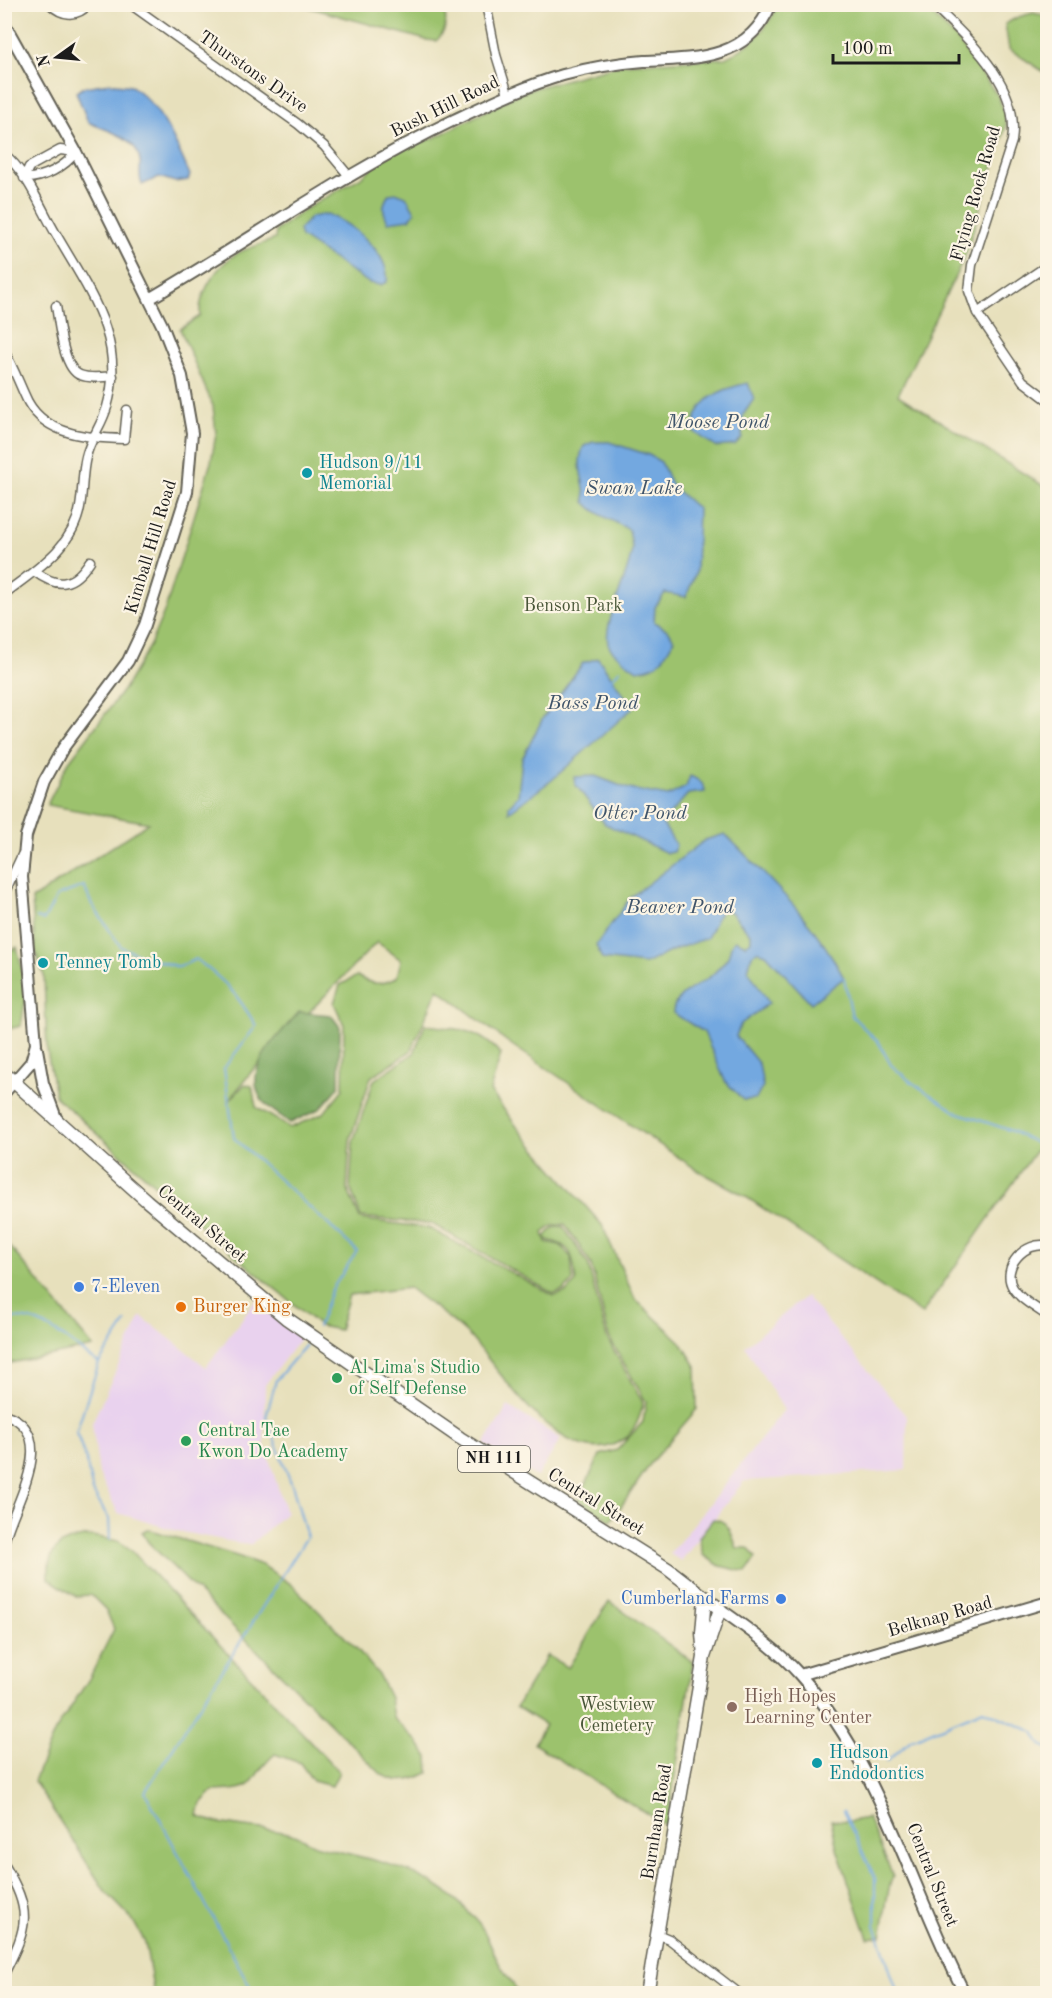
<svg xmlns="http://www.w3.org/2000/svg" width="1052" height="1998" viewBox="0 0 1052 1998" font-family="'Old Standard TT',serif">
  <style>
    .built { fill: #e9d2ee }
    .green { fill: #9cc26d; stroke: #5c6f44; stroke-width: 1.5; fill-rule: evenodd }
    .forest { fill: #7da860; stroke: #4c623e; stroke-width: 1.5 }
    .water { fill: #73a8e0; stroke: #48627e; stroke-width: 1.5 }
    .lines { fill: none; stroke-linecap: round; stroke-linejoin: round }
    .stream { stroke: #73a8e0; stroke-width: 2 }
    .minor-casing { stroke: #636154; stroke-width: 11 }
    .tertiary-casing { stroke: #636154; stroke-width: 14 }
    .primary-casing { stroke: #636154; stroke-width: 15 }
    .minor { stroke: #fff; stroke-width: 8 }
    .tertiary { stroke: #fff; stroke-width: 10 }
    .primary { stroke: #fff; stroke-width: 12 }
    .culture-dot { fill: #0f9aa8; stroke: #fcf5e5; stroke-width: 2 }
    .shop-dot { fill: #3f7fe0; stroke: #fcf5e5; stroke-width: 2 }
    .food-dot { fill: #e8710a; stroke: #fcf5e5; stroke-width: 2 }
    .leisure-dot { fill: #2e9e5b; stroke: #fcf5e5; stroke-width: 2 }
    .education-dot { fill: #8d6e63; stroke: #fcf5e5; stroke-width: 2 }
    .labels { text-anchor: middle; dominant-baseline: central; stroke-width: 4.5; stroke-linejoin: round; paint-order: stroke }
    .shield { fill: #fcf5e5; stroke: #5f5d58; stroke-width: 1.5 }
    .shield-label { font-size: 16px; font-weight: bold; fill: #1c1c1c }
    .street-label { font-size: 18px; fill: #1c1c1c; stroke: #fcf5e5 }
    .culture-label { font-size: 18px; fill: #0d838f; stroke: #fcf5e5; text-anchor: start }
    .park-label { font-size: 18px; fill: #495638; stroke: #fcf5e5 }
    .shop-label { font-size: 18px; fill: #366cbe; stroke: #fcf5e5; text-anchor: start }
    .food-label { font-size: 18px; fill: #c56008; stroke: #fcf5e5; text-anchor: start }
    .leisure-label { font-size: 18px; fill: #27864d; stroke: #fcf5e5; text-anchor: start }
    .education-label { font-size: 18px; fill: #785e54; stroke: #fcf5e5; text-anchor: start }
    .water-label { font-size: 20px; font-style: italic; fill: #3f546a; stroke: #fcf5e5 }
  </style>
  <rect width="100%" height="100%" fill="#fcf5e5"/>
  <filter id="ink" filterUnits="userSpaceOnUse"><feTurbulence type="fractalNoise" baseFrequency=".0167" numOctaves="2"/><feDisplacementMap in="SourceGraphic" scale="12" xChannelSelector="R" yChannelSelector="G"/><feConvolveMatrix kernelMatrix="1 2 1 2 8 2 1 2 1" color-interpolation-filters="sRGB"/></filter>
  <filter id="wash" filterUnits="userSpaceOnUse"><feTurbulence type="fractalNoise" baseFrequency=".008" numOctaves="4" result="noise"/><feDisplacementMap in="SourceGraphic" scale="24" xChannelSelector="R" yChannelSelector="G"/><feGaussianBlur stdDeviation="1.35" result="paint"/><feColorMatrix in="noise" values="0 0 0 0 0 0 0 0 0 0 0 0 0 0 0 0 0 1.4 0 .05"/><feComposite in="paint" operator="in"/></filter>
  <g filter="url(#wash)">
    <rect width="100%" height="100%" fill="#e7e0bc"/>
    <path class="built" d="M806,1296l101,121 -1,53 -162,11 -63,80 -11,-7 114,-144 -39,-64z
      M257,1299l45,37 -37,49 -1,58 22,70 -36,32 -73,-14 -59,-18 -19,-39 -7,-51 49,-107 65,51z
      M508,1406l53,33 -24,38 -53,-33z"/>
    <path class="green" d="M394,5l51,7c2,13 0,21 -9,29l-10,-1 -126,-35z
      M778,5h144l35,34 41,57 7,18 1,12 -40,128 -68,141 149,93 1,645 -126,181 -182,-121 -41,-22 -190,-128 -71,-54 -27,62 -40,26 -21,63 -3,48 13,31 69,9 125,68 12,-4 10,-10c-3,-25 -2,-37 -29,-42l-2,-3 8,-9 10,-2 25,38 19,74 36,65c-3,18 -12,36 -30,42 -55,20 -112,-74 -143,-108 -17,-18 -42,-33 -61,-49l-60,7 -10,35 -19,-4 -87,-72 -178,-158 -8,-46 -3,-74 -9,-27 -3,-50 117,-76 -102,-18 21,-42 56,-74 26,-44 16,-38 45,-145 5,-28 -3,-28 -33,-77 20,-13c-2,-19 13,-44 28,-56 12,-11 33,-15 47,-21l1,-8 28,-21 56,-32 31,-26 43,-14 90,-47 99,-27 102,-6c25,-11 42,-29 53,-53zM377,942l24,18 -4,17c-14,9 -26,8 -40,-1l-17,9 -6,18 10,22 -1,64 -19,24 -34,15 -34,-21 -4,-21 -7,-2 -18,19 25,-32z
      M1033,13l14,3v58l-38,-25 -4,-25 13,-7z
      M17,947l10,43 -6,36 -16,4 -1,-74z
      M425,1025c32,4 53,3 76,29l-11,37 31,41 81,93 33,74 46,43 15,24 1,43 -44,51 -42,61 -33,-21 22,-45 17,-5 26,-28 3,-20 -37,-65 -18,-73 -26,-40 -13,2 -9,7 3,9 14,3 11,12 2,24 -9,9 -10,4 -122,-70 -71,-7 -11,-30 3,-45 21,-62 40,-27z
      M4,1241h1l88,106 -88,17z
      M713,1519c16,0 19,17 24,29h11l8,10 -10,14 -26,-6 -17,-11 -4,-18z
      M147,1529l93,28 22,8 29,19 67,66 20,24 12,24 3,20 24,23 11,16 1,16c-18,8 -28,11 -47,2l-234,-233 -6,-10z
      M92,1536l26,5 12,8 209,223 -7,14 -19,-5 -13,-18 -25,-9c-31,27 -11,36 -62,37l-12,12 -3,13c17,10 67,12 90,17 12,2 21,11 33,14 63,16 112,22 157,75 10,12 13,28 21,41 6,11 14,20 20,30h-365l-9,-51 -13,-23 -27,-28 -71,-110 20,-48 35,-54 25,-50 -8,-19 -15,-15 -16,1 -26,-17c-3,-32 13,-40 43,-43z
      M609,1601l84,61 -26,164 -133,-82 11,-19 -29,-18 31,-52 21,13z
      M868,1818l25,58c-8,19 -7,40 -12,60l-13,2 -31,-89 -6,-29 19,1z"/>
    <path class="forest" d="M299,1012l32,3 9,12 -1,60 -19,22 -30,14c-8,-7 -23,-15 -29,-24 -19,-33 19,-64 38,-87z"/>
    <path class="water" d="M110,83c6,2 18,1 23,4 29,20 43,57 57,88l-2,5 -13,2 -16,-5 -17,8c-4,-10 -1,-14 -2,-24 -3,-25 -34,-30 -52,-39l-12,-30 8,-5z
      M398,193l8,3 9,16 -5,7 -22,3c-6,-12 -6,-17 1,-28z
      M327,214c25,10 63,39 60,68l-7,3 -11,-2 -68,-46 -2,-7 12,-13z
      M748,383l6,16 -11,16 -1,23 -7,7 -19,2 -23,-16c3,-33 28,-42 55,-48z
      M593,442h16l40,13 12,7 11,24 26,23 -2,63 -10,25 -21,-4 -10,14 -1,15 15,9 5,9c-12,19 -13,28 -37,30 -8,-6 -23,-15 -28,-24 -9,-18 22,-74 23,-98 0,-5 -2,-12 -3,-18 -16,-10 -31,-14 -44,-28 1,-21 -11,-36 -1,-56z
      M598,658l35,50 -81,72 -43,32v-6l9,-10 4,-37 21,-41 40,-55z
      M595,776l34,13 39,7 18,-9 4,-11c7,3 15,7 15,16l-17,2 -26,29 14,22 -3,7 -6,1 -62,-29 -30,-40 -1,-7z
      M725,834c44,45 90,87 119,144l-33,25 -45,-49 -8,-3 -6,4 -4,15 21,33 -28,21 -5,12 23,28 4,22 -7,13 -13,1 -18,-19 -21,-49 -31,-19c0,-19 27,-27 39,-38 5,-5 13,-13 16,-18 3,-7 1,-11 7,-17l11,5 5,-4v-6l-21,-24 -9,-1 -14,28 -31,11 -31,15 -43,-5 -6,-14 35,-48 74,-57z"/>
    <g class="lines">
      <path class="stream" d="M612,678l8,-8
        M37,918l7,2 13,-24 27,-10 7,17 30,44 26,11 32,9 17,-8c31,24 40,33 60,67l-32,42 10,70 123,113 -26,40 -13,36
        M844,978l8,38 27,27 12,22 19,16 46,31 56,19 36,18
        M4,1319c41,-7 64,25 95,44
        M110,1539l-1,-20 -16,-27 -7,-32 -10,-28 23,-69 27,-41
        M886,1762l25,-22 72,-30 51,22 7,13 7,3
        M843,1811l32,67v47l23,69
        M254,1994l-109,-202 162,-255 -14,-49 -27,-71 10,-37 30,-35"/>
    </g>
  </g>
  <g filter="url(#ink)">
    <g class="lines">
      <g class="minor-casing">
        <path id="minor" d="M50,4c12,12 27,14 39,0
          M130,4l168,120 26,22 25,30
          M486,4l10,51 12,39
          M932,4c37,36 89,81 80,137l-40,124 -3,26 8,22 46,68 25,19
          M60,150l16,2c-11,15 -33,27 -52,26l5,-11z
          M4,154c24,19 37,55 52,80 32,56 71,105 51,173 -5,18 -17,32 -21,50 -4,16 -3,33 -6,50 -7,41 -45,63 -76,87
          M56,306c3,16 7,63 24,69 10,4 22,2 33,1
          M977,313l71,-48
          M4,351c10,17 16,35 24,51 19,34 62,36 96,37l3,-29
          M34,571c24,18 39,16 56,-10
          M4,894l18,-39
          M1048,1246c-22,-6 -48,21 -35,42 8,12 23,20 35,28
          M4,1414c59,19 8,92 0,129
          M4,1864c28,48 25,61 0,110
          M657,1934l12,5 71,55"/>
      </g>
      <g class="tertiary-casing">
        <path id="tertiary" d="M4,23l72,129 86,173 20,51 10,57 -5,59 -42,133 -17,36 -65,87 -19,34 -18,54 -4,41 14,167 -5,18 -27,31
          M149,299c102,-59 198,-128 305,-179 36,-17 71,-34 109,-45 26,-7 54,-12 81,-14 50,-2 105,-1 127,-57
          M37,1049l6,34 13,35
          M720,1609c28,20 57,40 80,66 82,93 110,212 165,319
          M800,1675l248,-73"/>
      </g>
      <g class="primary-casing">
        <path id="primary" d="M4,1073l143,128 139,117 174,120 208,131 52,40 -16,48 -57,337
          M704,1657l-2,-24 3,-36"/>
      </g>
      <use href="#minor" class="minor"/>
      <use href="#tertiary" class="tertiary"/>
      <use href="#primary" class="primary"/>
    </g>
  </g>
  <g class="culture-dot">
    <circle cx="307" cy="473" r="6"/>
    <circle cx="43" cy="963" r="6"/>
    <circle cx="817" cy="1763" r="6"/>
  </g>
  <g class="shop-dot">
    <circle cx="79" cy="1287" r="6"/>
    <circle cx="781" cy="1599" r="6"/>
  </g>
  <circle class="food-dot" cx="181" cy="1307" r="6"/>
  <g class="leisure-dot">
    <circle cx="337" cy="1378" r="6"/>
    <circle cx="186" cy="1441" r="6"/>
  </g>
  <circle class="education-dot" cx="732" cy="1707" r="6"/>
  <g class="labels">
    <rect class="shield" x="458" y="1446" width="72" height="26" rx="4.5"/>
    <g class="shield-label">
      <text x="494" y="1459">NH 111</text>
    </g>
    <g class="street-label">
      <text transform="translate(253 72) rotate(35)">Thurstons Drive</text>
      <text transform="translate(445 107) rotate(-26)">Bush Hill Road</text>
      <text transform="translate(976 194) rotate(-74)">Flying Rock Road</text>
      <text transform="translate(151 547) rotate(-73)">Kimball Hill Road</text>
      <text transform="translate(202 1224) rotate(40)">Central Street</text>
      <text transform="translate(596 1502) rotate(32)">Central Street</text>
      <text transform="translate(940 1617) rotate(-16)">Belknap Road</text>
      <text transform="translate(657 1822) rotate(-81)">Burnham Road</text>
      <text transform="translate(932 1875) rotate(68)">Central Street</text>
    </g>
    <g class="culture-label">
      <text x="319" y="463">Hudson 9/11<tspan x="319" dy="21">Memorial</tspan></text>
      <text x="55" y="963">Tenney Tomb</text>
      <text x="829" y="1753">Hudson<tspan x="829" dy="21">Endodontics</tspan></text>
    </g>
    <g class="park-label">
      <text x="573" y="606">Benson Park</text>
      <text x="617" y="1705">Westview<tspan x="617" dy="21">Cemetery</tspan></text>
    </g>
    <g class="shop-label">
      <text x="91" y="1287">7-Eleven</text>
      <text x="769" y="1599" text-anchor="end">Cumberland Farms</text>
    </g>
    <g class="food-label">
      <text x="193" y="1307">Burger King</text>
    </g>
    <g class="leisure-label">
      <text x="349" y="1368">Al Lima's Studio<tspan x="349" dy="21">of Self Defense</tspan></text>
      <text x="198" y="1431">Central Tae<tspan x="198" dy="21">Kwon Do Academy</tspan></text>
    </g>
    <g class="education-label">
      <text x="744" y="1697">High Hopes<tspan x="744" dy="21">Learning Center</tspan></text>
    </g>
    <g class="water-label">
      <text x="718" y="423">Moose Pond</text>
      <text x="634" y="489">Swan Lake</text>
      <text x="593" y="704">Bass Pond</text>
      <text x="640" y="814">Otter Pond</text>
      <text x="680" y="908">Beaver Pond</text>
    </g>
  </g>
  <rect width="1052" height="1998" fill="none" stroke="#fcf5e5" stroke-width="24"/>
  <g transform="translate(57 57) rotate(255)" stroke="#fcf5e5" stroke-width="4.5" paint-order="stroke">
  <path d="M0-4.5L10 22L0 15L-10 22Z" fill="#1c1c1c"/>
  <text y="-9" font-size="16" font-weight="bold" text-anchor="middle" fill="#1c1c1c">N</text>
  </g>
  <path d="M833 54v9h126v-9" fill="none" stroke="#1c1c1c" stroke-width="3"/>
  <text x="842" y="54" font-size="18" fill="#1c1c1c" stroke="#fcf5e5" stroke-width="4.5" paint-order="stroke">100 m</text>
</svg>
